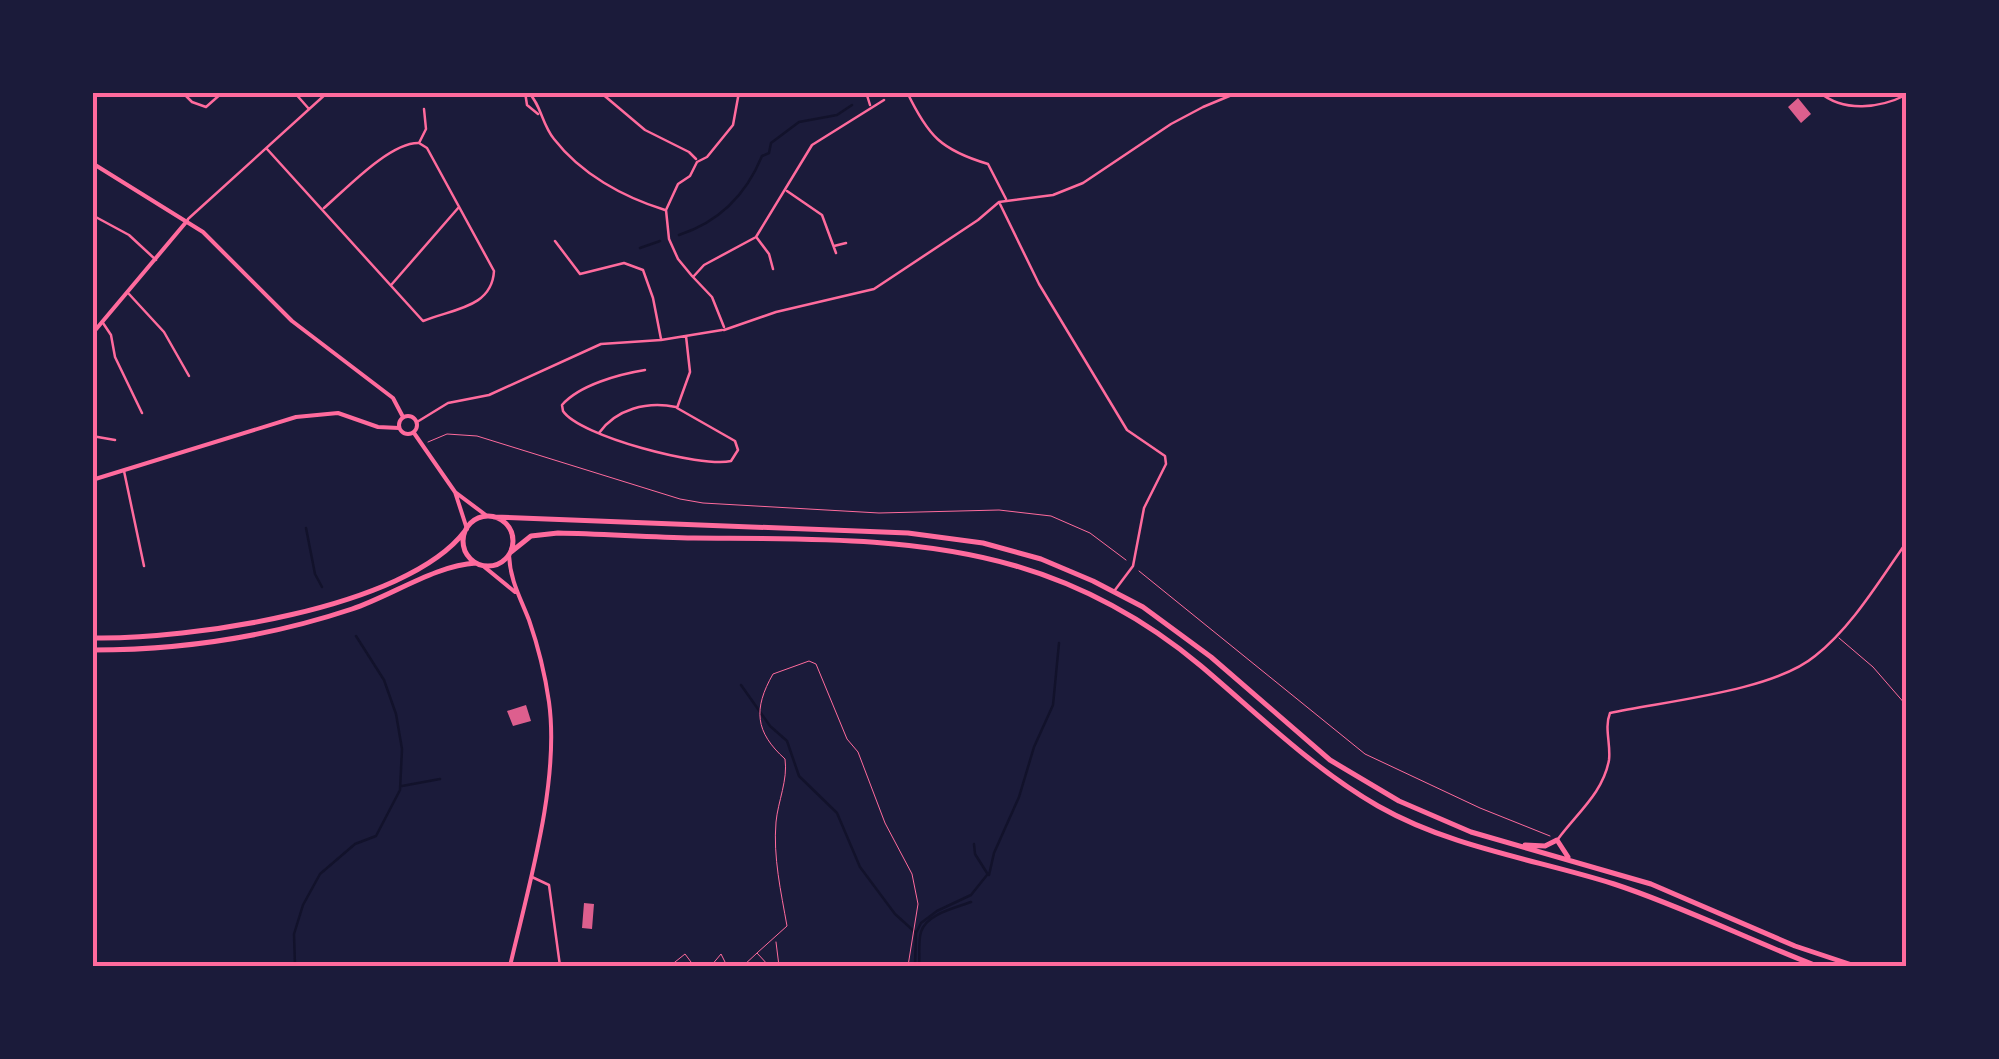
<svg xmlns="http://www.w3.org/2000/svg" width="1999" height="1059" viewBox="0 0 1999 1059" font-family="'PT Sans Narrow',sans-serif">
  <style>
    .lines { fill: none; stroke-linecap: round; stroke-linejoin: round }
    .stream { stroke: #12122b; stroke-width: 2.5 }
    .building { fill: #dd5f8e }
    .path { stroke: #ff6b9d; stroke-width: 1 }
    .service { stroke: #ff6b9d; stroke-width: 1 }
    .minor { stroke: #ff6b9d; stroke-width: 2.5 }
    .tertiary { stroke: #ff6b9d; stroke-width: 4 }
    .trunk { stroke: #ff6b9d; stroke-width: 5 }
    .neatline { fill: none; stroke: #ff6b9d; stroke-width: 4 }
  </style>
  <rect width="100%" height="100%" fill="#1b1b3a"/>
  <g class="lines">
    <path class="stream" d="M884,93v-1
      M679,235c40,-13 67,-40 83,-79l7,-3 2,-10 28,-21 38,-7 15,-10
      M640,248l20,-7
      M306,528l9,46 7,13
      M741,685l29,41 17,15 12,35 38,37 23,54 35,47 21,19
      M402,786l38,-7
      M974,844l1,10 12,19
      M989,875l5,-22 25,-56 15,-50 19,-42 6,-62
      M295,966l-1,-32 9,-29 17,-31 35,-30 21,-8 24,-46 2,-41 -6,-35 -12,-34 -28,-44
      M915,966l1,-33 5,-10 16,-12 34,-16 16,-20
      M919,966c1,-10 -1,-24 2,-34 5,-18 34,-24 50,-30"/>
  </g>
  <path class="building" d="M1798,98l13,16 -10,9 -13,-16z
    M526,705l5,16 -18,5 -6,-15z
    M584,903l10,1 -2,25 -10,-1z"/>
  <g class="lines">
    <path class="path" d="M428,442l19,-8 30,2 203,63 23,4 176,10 120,-3 52,6 39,17 36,27
      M1139,571l226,183 115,54 70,28
      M776,942l3,24
      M757,953l30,-27c-6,-34 -14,-69 -11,-104 2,-21 12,-42 9,-63 -30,-27 -32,-50 -12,-85l36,-13 7,3 31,75 11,13 27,71 27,51 6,30 -10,62
      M670,966l15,-12 9,12
      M711,966l10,-12 6,12
      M743,966l14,-13 12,13"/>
    <path class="service" d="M1839,638l34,29 33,38"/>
    <path class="minor" d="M182,92l10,10 14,5 17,-15
      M294,92l15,17
      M525,92l2,13 11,9
      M528,92c13,12 14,33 26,47 27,35 69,58 111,71
      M600,92l45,38 44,22 7,7
      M866,92l4,13
      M907,92c21,44 34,58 81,72l18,35
      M1819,92c25,21 61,16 87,3
      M267,149l156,172c29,-12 69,-13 71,-50l-67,-123 -8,-5
      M787,191l35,24 14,38
      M1000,204l39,80 88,146 38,26 1,8 -22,44 -11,58 -18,24
      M324,208c22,-19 66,-66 95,-65l7,-14 -2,-20
      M92,215l37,20 27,25
      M188,219l140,-127
      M757,238l12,16 4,15
      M555,241l25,33 44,-11 19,7 10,28 8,41
      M834,246l12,-3
      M692,276l-14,-17 -9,-20 -3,-29 12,-26 12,-8 7,-14 10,-5 26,-32 6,-33
      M392,284l67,-77
      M129,294l35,38 25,44
      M103,323l8,12 4,22 27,56
      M724,327l-12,-30 -19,-20 11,-12 52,-28 56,-92 72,-45
      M724,330l52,-18 98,-23 104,-69 21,-18 54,-7 30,-12 88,-59 32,-17 36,-15
      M645,370c-25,4 -66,15 -83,35l1,6c16,25 138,57 168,50l7,-11 -3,-9 -58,-33 13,-36 -4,-36
      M417,422l31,-19 41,-8 112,-51 60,-4 61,-10
      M599,433c17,-24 48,-32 77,-26
      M92,436l23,4
      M124,471l20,95
      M1558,839c19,-26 45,-46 51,-79 2,-16 -5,-32 1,-47 56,-12 163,-22 205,-57 37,-29 64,-75 91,-113
      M532,877l17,8 11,81"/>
    <path class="tertiary" d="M92,163l111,69 89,89 101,77 10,19
      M92,334l95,-113
      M399 425a9 9 0 1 1 18 0a9 9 0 1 1-18 0Z
      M414,433l41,59 12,37
      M92,480l204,-63 42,-4 40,14 21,1
      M455,492l32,24
      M509,555c1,25 11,42 20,65 9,26 16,54 20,82 11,80 -21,186 -39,264
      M482,565l33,27"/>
    <path class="trunk" d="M463 541a25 25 0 1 1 50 0a25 25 0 1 1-50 0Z
      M494,517l414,16 75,10 58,16 52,22 50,26 68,50 119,103 69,41 72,31 180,52 144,62 60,20
      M511,552l20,-16 27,-3c45,1 90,4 136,5 107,1 219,-2 322,28 68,20 131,55 185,100 58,49 111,102 177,140 74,42 157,53 236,78 70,23 135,56 203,82
      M92,638c95,2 314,-29 373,-107
      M92,650c89,0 176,-13 260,-41 39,-13 84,-44 124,-46
      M1525,845l20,1 12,-6 11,17"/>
  </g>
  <rect width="1999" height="1059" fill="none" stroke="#1b1b3a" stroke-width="190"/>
  <rect x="95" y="95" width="1809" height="869" class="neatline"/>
</svg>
